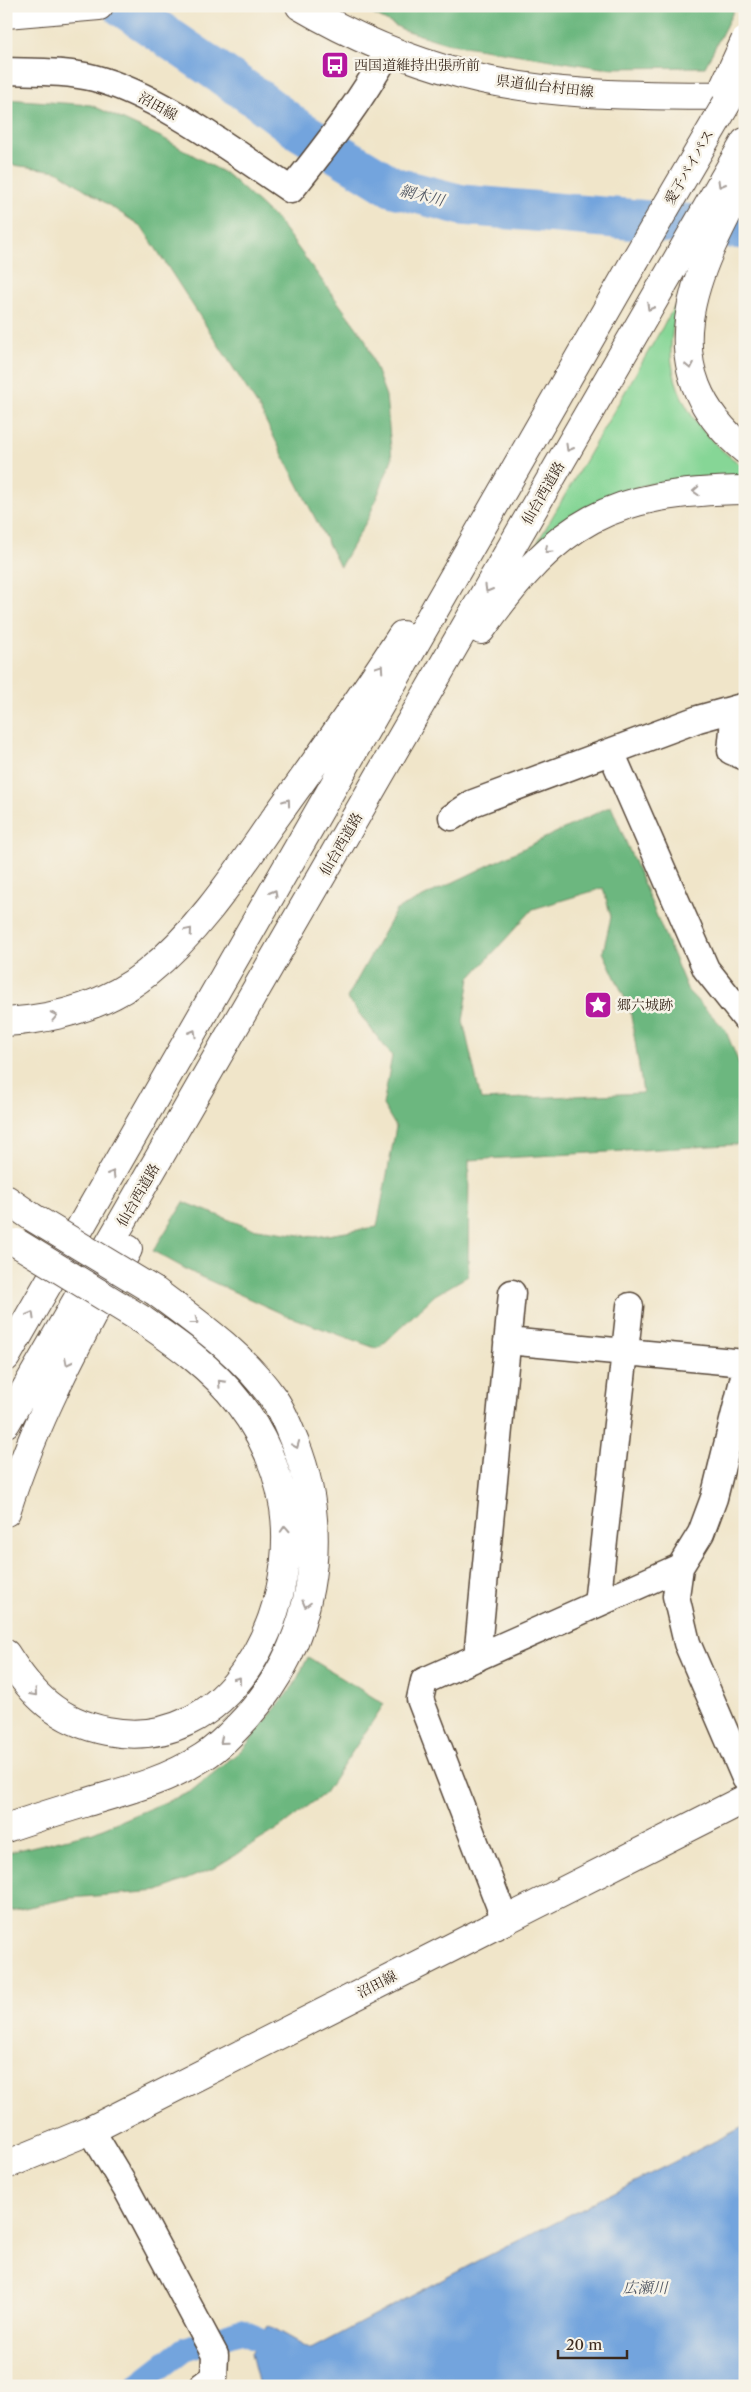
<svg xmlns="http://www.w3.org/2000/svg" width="751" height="2392" viewBox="0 0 751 2392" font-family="'Libre Caslon Text','Noto Serif JP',serif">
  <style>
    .green { fill: #86d696; stroke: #60805a }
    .forest { fill: #6cb77f; stroke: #54704e; fill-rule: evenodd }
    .water { fill: #73a4dd; stroke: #57677e }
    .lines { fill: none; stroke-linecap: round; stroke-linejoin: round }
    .canal { stroke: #73a4dd; stroke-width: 24 }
    .river { stroke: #73a4dd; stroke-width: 41 }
    .minor-casing { stroke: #564638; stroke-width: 29 }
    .tertiary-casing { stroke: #564638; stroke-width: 30 }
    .primary-casing { stroke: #564638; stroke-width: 30 }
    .trunk-casing { stroke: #564638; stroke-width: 30 }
    .motorway-casing { stroke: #564638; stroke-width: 30 }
    .minor { stroke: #fff; stroke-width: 26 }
    .tertiary { stroke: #fff; stroke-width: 28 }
    .primary { stroke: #fff; stroke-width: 28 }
    .trunk { stroke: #fff; stroke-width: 28 }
    .motorway { stroke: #fff; stroke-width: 28 }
    .motorway-bridge-casing { stroke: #564638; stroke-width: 30; stroke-linecap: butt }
    .motorway-bridge { stroke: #fff; stroke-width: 28 }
    .oneway { stroke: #a79f9a }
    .labels { text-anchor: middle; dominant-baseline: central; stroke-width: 5; stroke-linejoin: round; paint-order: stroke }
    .poi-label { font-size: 14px; fill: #3b2a1e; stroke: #f7f3e8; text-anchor: start }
    .street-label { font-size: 14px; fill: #3b2a1e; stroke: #f7f3e8 }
    .water-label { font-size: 15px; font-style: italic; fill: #4f5561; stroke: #f7f3e8 }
  </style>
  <rect width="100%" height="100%" fill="#f7f3e8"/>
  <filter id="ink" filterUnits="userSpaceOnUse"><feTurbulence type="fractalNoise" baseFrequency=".02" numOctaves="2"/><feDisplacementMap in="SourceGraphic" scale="10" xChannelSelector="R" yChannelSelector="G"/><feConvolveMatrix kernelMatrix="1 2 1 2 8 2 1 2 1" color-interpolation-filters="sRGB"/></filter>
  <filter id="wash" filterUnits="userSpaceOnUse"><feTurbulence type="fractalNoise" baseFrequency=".0096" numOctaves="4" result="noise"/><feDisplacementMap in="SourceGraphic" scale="20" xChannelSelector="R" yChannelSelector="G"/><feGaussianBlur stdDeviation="1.12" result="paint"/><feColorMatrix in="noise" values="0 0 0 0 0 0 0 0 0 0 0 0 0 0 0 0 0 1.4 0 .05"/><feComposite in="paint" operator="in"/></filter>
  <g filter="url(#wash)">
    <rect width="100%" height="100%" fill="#f0e5c9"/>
    <path class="green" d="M676,304c-1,16 -6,34 -5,50 3,48 35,89 74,113v11l-54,-1 -46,8 -55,21 -54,39z"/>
    <path class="forest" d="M357,6h379l-31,61 -103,1 -156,-25 -42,-13z
      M6,99l85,6 72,33 65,37 51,47 86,117 21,57 6,63 -23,58 -29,50 -82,-161 -116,-179 -85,-56 -51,-7z
      M611,806l77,185 37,38 20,49v66l-276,16 -1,116 -33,19 -57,54 -93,-34 -90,-41 -42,-23 31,-49 66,26 65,9 62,-10 19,-100 -13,-22 9,-49 -45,-58 49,-88zM603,888l8,29 -8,35 27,57 13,84 -162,7 -18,-79 7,-43 63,-69z
      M308,1657l76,47 -59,89 -44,34 -67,41 -55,23 -89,7 -64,14v-59l87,-21 97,-40 54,-44 50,-63z"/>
    <path class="water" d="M745,2126v254l-8,6h-478l-8,-33 17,-28 43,24 161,-85z"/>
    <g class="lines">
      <path class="canal" d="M136,2386l48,-37 56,-18 20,8"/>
      <path class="river" d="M122,6l133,91 41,31 97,59 69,18 283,24"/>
    </g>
  </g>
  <g filter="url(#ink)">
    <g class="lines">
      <g class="minor-casing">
        <path id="minor" d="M6,71c29,1 60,0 88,7 65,17 140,74 197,112 36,-45 70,-89 98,-140
          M735,709l-4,42 14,6
          M611,752l95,217 39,49
          M452,817l21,-14 225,-84 47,-13
          M507,1341l238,22
          M745,1372l-31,126 -13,35 -21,34 -4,29 11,47 58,135
          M597,1604l33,-298
          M477,1658l35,-365
          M505,1920l-85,-221 4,-18 256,-114
          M91,2130l36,60 88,165 -1,22 -12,9"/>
      </g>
      <g class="tertiary-casing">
        <path id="tertiary" d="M6,2165l85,-35 654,-331"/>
      </g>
      <g class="primary-casing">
        <path id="primary" d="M300,6c51,30 108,54 165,69 90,23 187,20 280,21"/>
      </g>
      <g class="trunk-casing">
        <path id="trunk" d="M745,180c-50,93 -99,188 0,270"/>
      </g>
      <g class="motorway-casing">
        <path id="motorway" d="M6,14l93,-8
          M481,630c78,-110 129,-138 264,-140
          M6,1022c50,-3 101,-17 141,-49 50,-40 87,-96 123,-148 45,-62 90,-125 132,-190
          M6,1199l26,18
          M6,1357l628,-1095
          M6,1423l739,-1281
          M6,1512c29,-93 76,-178 122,-263
          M6,1654c26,41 51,67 101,77 123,24 192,-118 177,-223 -6,-38 -22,-75 -46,-106 -26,-34 -62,-59 -97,-83
          M6,1828c26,-9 52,-17 78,-25 41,-12 82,-22 119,-46 16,-10 30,-25 43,-39 67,-74 86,-182 49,-275 -6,-14 -12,-32 -22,-45 -31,-44 -74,-74 -117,-106"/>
      </g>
      <use href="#minor" class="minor"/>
      <use href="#tertiary" class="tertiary"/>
      <use href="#primary" class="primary"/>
      <use href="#trunk" class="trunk"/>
      <use href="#motorway" class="motorway"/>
      <g class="motorway-bridge-casing">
        <path id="motorway-bridge" d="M724,87l21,-46
          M634,262l111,-190
          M32,1217l124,75
          M17,1243l124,76"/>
      </g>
      <use href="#motorway-bridge" class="motorway-bridge"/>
    </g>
    <defs><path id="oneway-chevron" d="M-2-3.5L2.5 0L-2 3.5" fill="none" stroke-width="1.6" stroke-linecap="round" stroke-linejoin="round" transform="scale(1.25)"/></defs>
    <g class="oneway">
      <use href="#oneway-chevron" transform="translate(721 184) rotate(120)"/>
      <use href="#oneway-chevron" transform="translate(650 307) rotate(120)"/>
      <use href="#oneway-chevron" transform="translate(690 366) rotate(79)"/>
      <use href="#oneway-chevron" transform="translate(569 448) rotate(120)"/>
      <use href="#oneway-chevron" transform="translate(696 491) rotate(177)"/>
      <use href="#oneway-chevron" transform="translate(548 550) rotate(138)"/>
      <use href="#oneway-chevron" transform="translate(488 589) rotate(120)"/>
      <use href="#oneway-chevron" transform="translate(380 668) rotate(-56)"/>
      <use href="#oneway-chevron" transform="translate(287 802) rotate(-54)"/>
      <use href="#oneway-chevron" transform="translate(274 893) rotate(-60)"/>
      <use href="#oneway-chevron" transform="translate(189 931) rotate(-50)"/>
      <use href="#oneway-chevron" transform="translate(54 1016) rotate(-12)"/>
      <use href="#oneway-chevron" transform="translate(193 1033) rotate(-60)"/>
      <use href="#oneway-chevron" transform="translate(112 1174) rotate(-60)"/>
      <use href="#oneway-chevron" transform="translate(31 1315) rotate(-60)"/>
      <use href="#oneway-chevron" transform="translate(195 1321) rotate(37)"/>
      <use href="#oneway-chevron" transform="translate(68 1362) rotate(117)"/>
      <use href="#oneway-chevron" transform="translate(221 1383) rotate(-133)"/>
      <use href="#oneway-chevron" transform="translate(296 1445) rotate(68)"/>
      <use href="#oneway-chevron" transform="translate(285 1529) rotate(-93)"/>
      <use href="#oneway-chevron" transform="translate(306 1604) rotate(105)"/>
      <use href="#oneway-chevron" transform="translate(238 1680) rotate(-52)"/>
      <use href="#oneway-chevron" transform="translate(34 1693) rotate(48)"/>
      <use href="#oneway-chevron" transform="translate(223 1741) rotate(140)"/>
    </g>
  </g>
  <defs>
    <g id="bus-square" transform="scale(1.4375)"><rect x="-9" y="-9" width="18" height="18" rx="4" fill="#b5179e" stroke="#f7f3e8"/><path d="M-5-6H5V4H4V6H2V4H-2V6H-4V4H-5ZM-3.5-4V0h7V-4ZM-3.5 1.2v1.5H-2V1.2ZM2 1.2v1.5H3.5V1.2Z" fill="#fff"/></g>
    <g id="sight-square" transform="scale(1.4375)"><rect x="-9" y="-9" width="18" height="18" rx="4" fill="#b5179e" stroke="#f7f3e8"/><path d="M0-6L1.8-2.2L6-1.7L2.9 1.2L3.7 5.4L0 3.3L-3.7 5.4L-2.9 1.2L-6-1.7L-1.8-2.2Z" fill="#fff"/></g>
  </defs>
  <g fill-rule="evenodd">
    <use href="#bus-square" x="335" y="65"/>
    <use href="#sight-square" x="598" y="1005"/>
  </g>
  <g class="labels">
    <g class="poi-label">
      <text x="354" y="65">西国道維持出張所前</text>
      <text x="617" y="1005">郷六城跡</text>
    </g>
    <g class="street-label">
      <text transform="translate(545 86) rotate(7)">県道仙台村田線</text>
      <text transform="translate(158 106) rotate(29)">沼田線</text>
      <text transform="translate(689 167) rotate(-60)">愛子バイパス</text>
      <text transform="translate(543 493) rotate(-60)">仙台西道路</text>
      <text transform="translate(341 844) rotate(-60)">仙台西道路</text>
      <text transform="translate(138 1195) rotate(-60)">仙台西道路</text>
      <text transform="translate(377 1984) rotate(-27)">沼田線</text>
    </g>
    <g class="water-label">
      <text transform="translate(422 195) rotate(14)">網木川</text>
      <text x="645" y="2287">広瀬川</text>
    </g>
  </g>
  <rect width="751" height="2392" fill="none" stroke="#f7f3e8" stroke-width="25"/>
  <path d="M558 2350v8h69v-8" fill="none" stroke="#3b2a1e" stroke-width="2.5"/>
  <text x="566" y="2350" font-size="15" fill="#3b2a1e" stroke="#f7f3e8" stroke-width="4" paint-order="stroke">20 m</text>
</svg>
